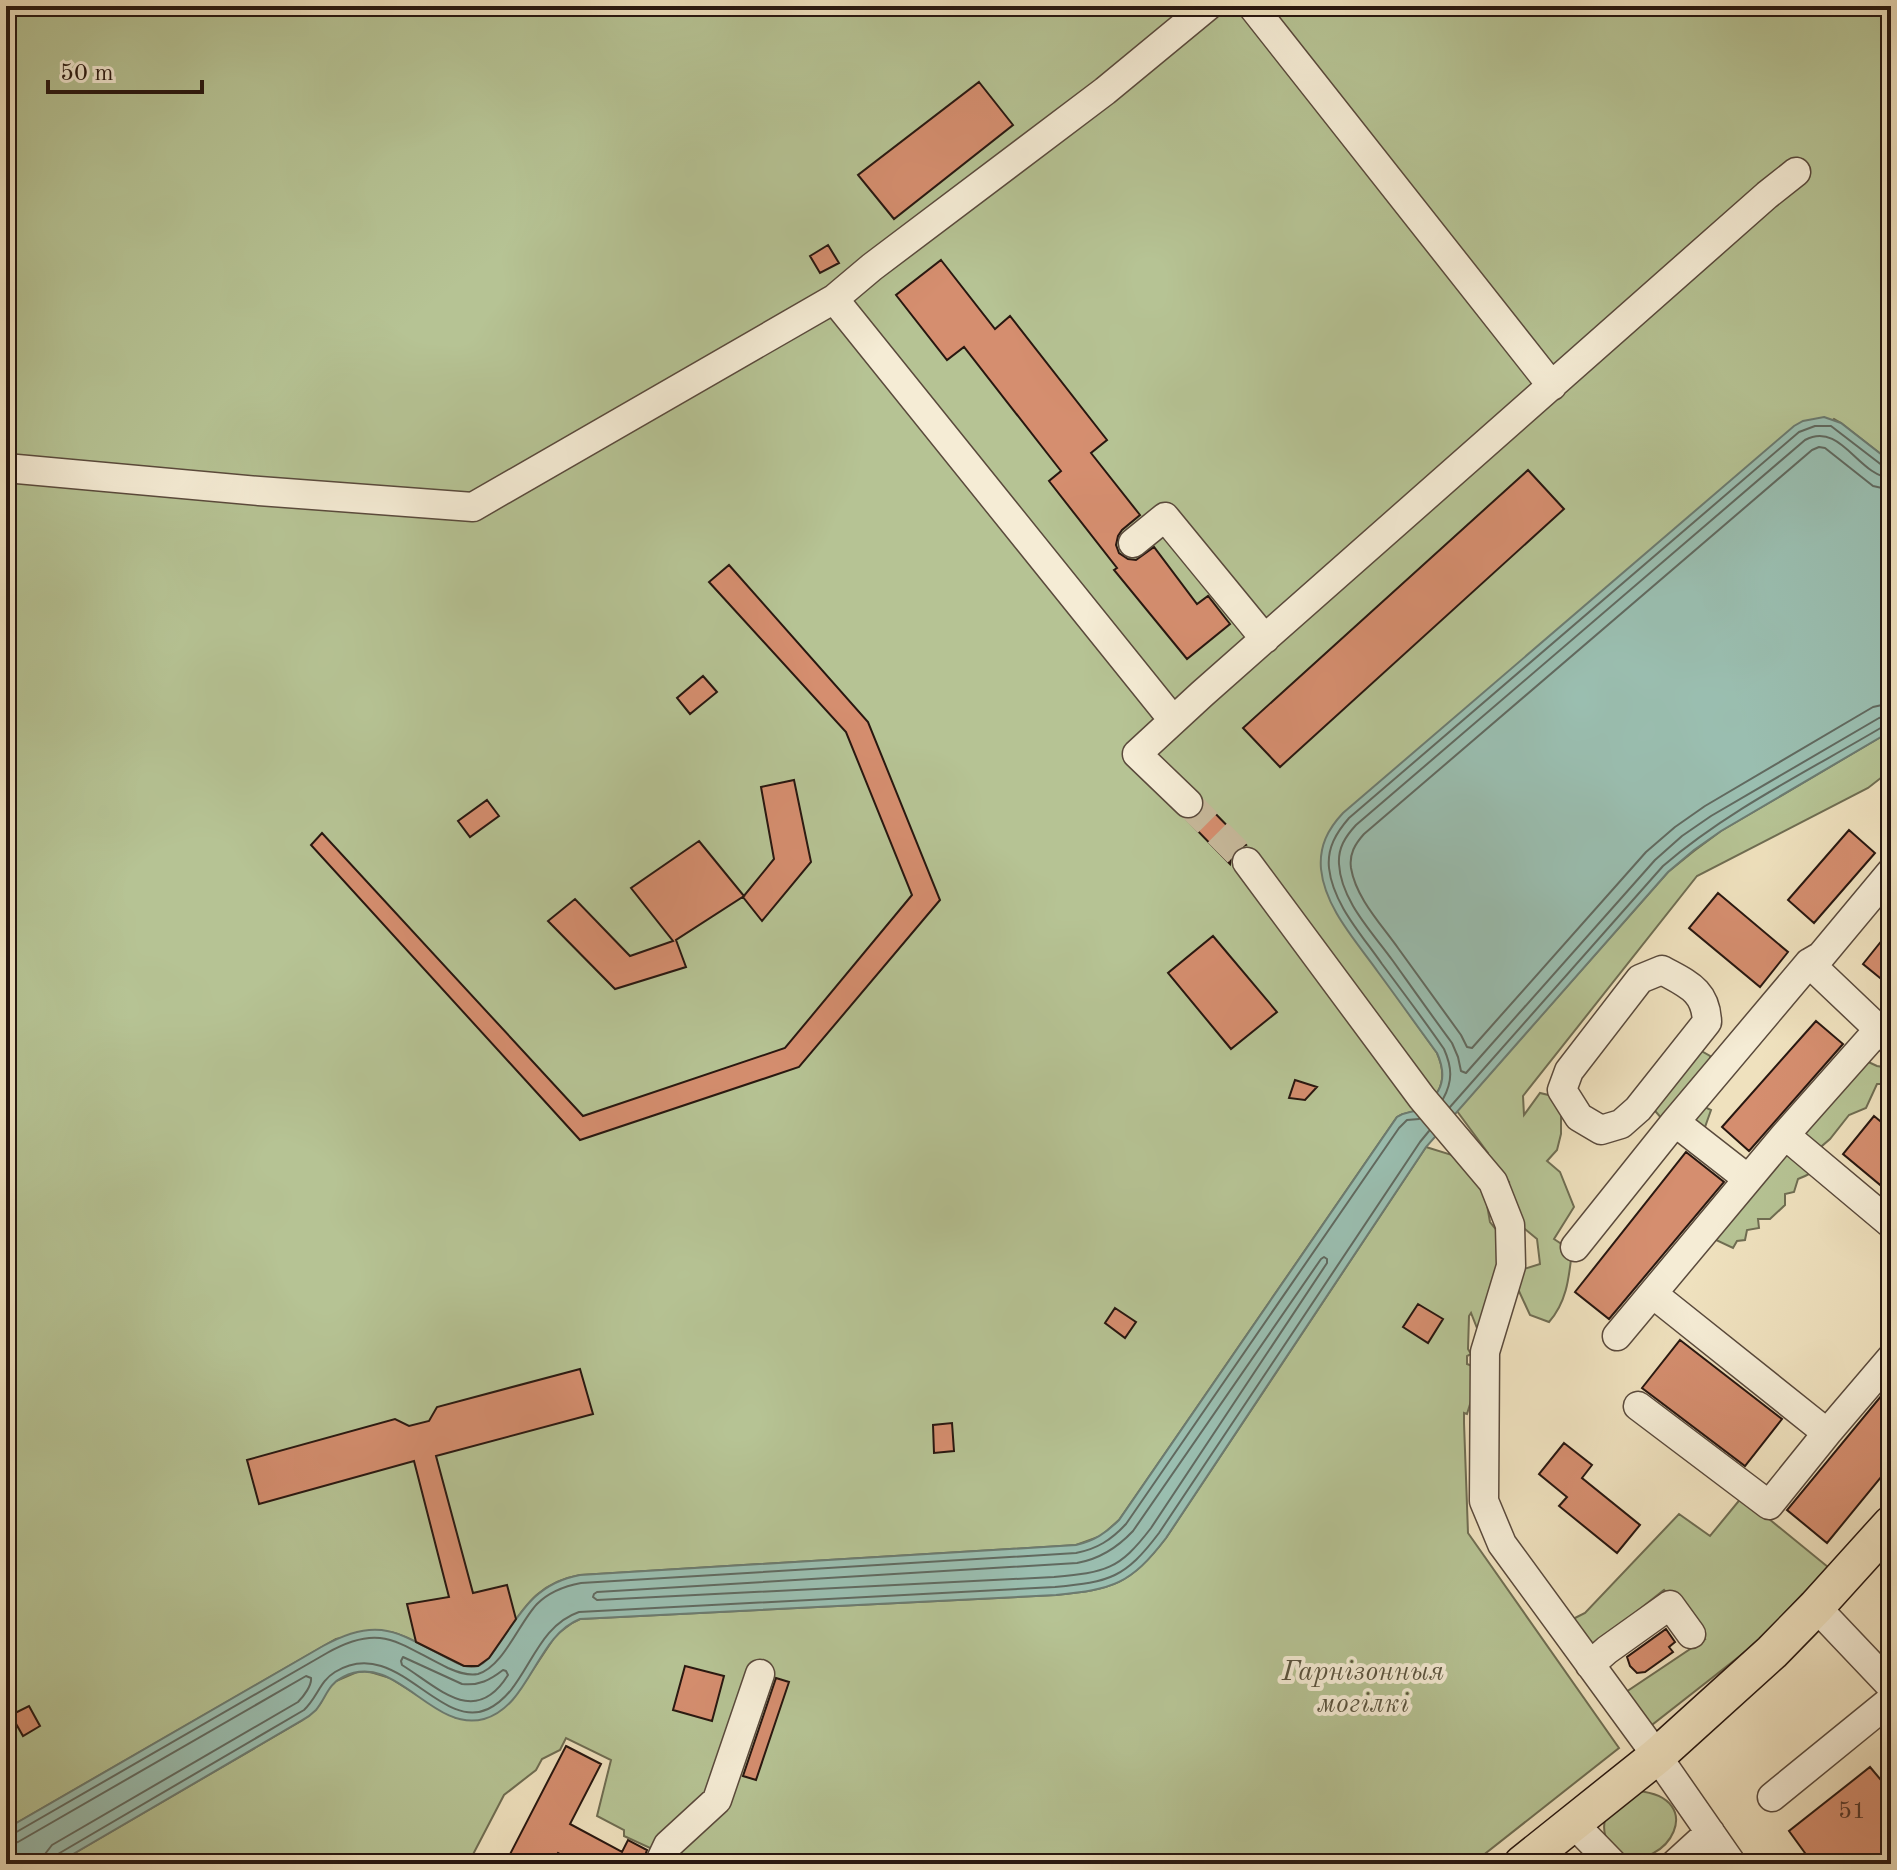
<svg xmlns="http://www.w3.org/2000/svg" width="1897" height="1870" viewBox="0 0 1897 1870" font-family="'Old Standard TT',serif">
  <style>
    .green { fill: #b6c394; stroke: #6f6d52; stroke-width: 2 }
    .water { fill: #9abeb0; stroke: #6c7b70; stroke-width: 2 }
    .lines { fill: none; stroke-linecap: round; stroke-linejoin: round }
    .shore { stroke: #616a60; stroke-width: 2 }
    .building { fill: #d58e6f; stroke: #281710; stroke-width: 2 }
    .minor-tunnel { stroke: #c7b99b; stroke-width: 28; stroke-dasharray: 28 14; stroke-linecap: butt }
    .minor-casing { stroke: #5a4a3c; stroke-width: 31 }
    .major-casing { stroke: #281710; stroke-width: 39 }
    .minor { stroke: #f5ecd5; stroke-width: 28 }
    .major { stroke: #efe1be; stroke-width: 36 }
    .labels { text-anchor: middle; dominant-baseline: central; stroke-width: 8; stroke-linejoin: round; paint-order: stroke }
    .number-label { font-size: 24px; fill: #533528 }
    .park-label { font-size: 28px; font-style: italic; fill: #5a533e; stroke: #f5ecd5 }
  </style>
  <rect width="100%" height="100%" fill="#efe1be"/>
  <filter id="stains"><feTurbulence type="fractalNoise" baseFrequency=".0025" numOctaves="4"/><feColorMatrix values="0 0 0 0 .2 0 0 0 0 .09 0 0 0 0 .02 0 0 0 .5 -.17"/></filter>
  <radialGradient id="worn" r=".72"><stop offset=".6" stop-color="#630" stop-opacity="0"/><stop offset="1" stop-color="#630" stop-opacity=".3"/></radialGradient>
  <path class="green" d="M6,6h1885v456l-50,-39 -7,-4 -496,495 99,139c9,20 7,38 -11,51 -3,2 -9,7 -11,7 -8,3 -11,1 -18,6l-278,403 -18,16 -25,9 -496,30c-45,8 -57,35 -82,70 -6,8 -11,18 -21,21 -22,6 -62,-30 -86,-34 -12,-2 -41,5 -55,7l-330,190z
    M1891,731v39l-23,18 -171,88 -174,220 1,19 16,-22 21,5v36l-4,16 -10,11 13,11 14,35 -20,32 18,12c-3,26 -5,51 -23,71l-19,-7 -12,-26 3,-19 19,-6 -3,-25 -17,-14 -14,-41 3,-2 -22,-27 1,-2 -31,-42 211,-239 26,-21 27,-20z
    M1696,1048l14,8 2,10 -22,34 21,10 -6,17 -9,1 -33,-8 -14,-16z
    M1864,1060l13,6 12,2 2,7 -3,9h-11l-11,24 -17,7 -19,24 -8,7c3,21 -6,26 -24,33l-4,13 -9,2v11l-15,14h-12l1,9 -12,2 -2,10 -8,1 -4,7 -17,-8 -5,-7z
    M1426,1147l26,8 33,38 5,29 12,15 -17,91h-8l-6,-15 -2,3 -1,33 3,5 -4,2v8l8,3v21l-8,26 -3,-1v10l4,110 151,215 -147,116h-801l-15,-17 -6,1 -26,-12v-6l-27,-14 14,-56 -45,-22 -6,12 -18,9 -6,11 -32,25 -36,69h-412l245,-143 19,-17 8,-15 8,-8 21,-9 10,-1 23,7 43,27 23,13 45,-8 17,-18 38,-57 16,-12 8,-4 476,-24c57,-6 74,-10 110,-57z
    M1742,1497l86,70 -69,74 -111,87 -25,-34 82,-55 -41,-49 -72,57 -19,-28 12,-6 94,-99 31,22z
    M1638,1791c70,7 31,79 -18,66 -13,-9 -21,-29 -12,-44 5,-9 21,-16 30,-22z"/>
  <path class="water" d="M1824,417l17,6 50,39v269l-170,100 -27,19 -26,22 -242,275 -260,391c-36,47 -53,51 -110,57l-476,24c-44,17 -50,87 -96,100 -53,14 -88,-69 -141,-42 -15,7 -17,21 -27,33 -4,4 -9,8 -15,11l-245,143h-50v-35l317,-183c56,-31 75,-13 126,13 9,5 18,10 29,7 10,-4 15,-14 21,-22 23,-34 38,-61 81,-69l496,-30c18,-4 30,-12 43,-25l278,-403c7,-5 10,-4 18,-6 2,0 8,-5 11,-7 18,-13 20,-31 11,-51 -20,-27 -39,-54 -59,-81 -22,-31 -53,-64 -57,-103 -2,-23 7,-40 22,-56l451,-387 9,-5z"/>
  <g class="lines">
    <path class="shore" d="M1891,478c-33,-2 -50,-57 -86,-38l-449,385c-11,12 -18,23 -17,39 2,37 34,69 54,97 20,28 39,55 59,82l6,14 3,14 5,2 189,-213 27,-24 29,-20 168,-98 12,-3
      M1891,490l-18,-4 -48,-38 -6,-1 -7,3 -448,384c-9,10 -15,20 -13,34 5,30 30,56 47,80 21,29 42,58 63,87l6,12 5,1 174,-196 29,-25 30,-21 168,-99 18,-4
      M1443,1099c10,-18 9,-32 1,-50 -20,-29 -41,-57 -62,-85 -20,-29 -49,-60 -53,-96 -2,-20 7,-35 20,-50l450,-386 16,-6h16l52,40 8,2
      M1450,1107l213,-241c65,-56 147,-96 221,-140l7,-1
      M1324,1257l3,2v4l-176,265c-32,42 -45,44 -97,49l-457,23 -4,-3 1,-3 3,-2 480,-29c23,-4 40,-15 56,-32l188,-272z
      M403,1657l59,27c17,2 28,-4 41,-14l3,1 2,4c-33,53 -69,13 -106,-10l-1,-4z
      M6,1835l7,-1 314,-181c55,-31 71,-9 121,15 9,4 19,8 30,6 25,-7 41,-51 59,-70 12,-12 28,-18 44,-21l495,-30c21,-4 35,-13 50,-29l273,-396 8,-8 12,-1
      M6,1845l12,-3 288,-166 5,2c1,7 -7,18 -13,24l-246,143 -7,9 -2,10
      M53,1864l1,-6 4,-4 246,-144c13,-12 16,-29 31,-38 61,-38 104,60 153,37 40,-19 44,-81 91,-97l476,-25c55,-5 70,-9 104,-54l261,-391 9,-11"/>
  </g>
  <path class="building" d="M979,82l34,43 -119,94 -36,-44z
    M828,245l11,18 -19,10 -10,-17z
    M941,260l54,69 15,-13 97,124 -16,13 49,62 -18,15 -4,6 -2,9 3,8 9,6 8,1 18,-13 43,57 11,-8 22,28 -43,35 -73,-89 3,-2 -68,-87 12,-10 -97,-124 -17,13 -51,-65z
    M1528,470l36,39 -284,258 -37,-39z
    M729,565l139,157 72,178 -141,167 -219,73 -269,-295 11,-12 261,283 202,-68 127,-153 -66,-163 -137,-150z
    M703,676l14,16 -27,22 -13,-16z
    M794,780l17,82 -49,59 -19,-24 31,-38 -13,-72z
    M487,800l12,16 -29,21 -12,-16z
    M1204,802l42,43 -10,4 -5,7 -1,8 -43,-44 6,-1 7,-4 4,-7z
    M1849,830l26,23 -61,70 -26,-23z
    M699,841l45,55 -68,44 10,27 -71,22 -67,-68 27,-22 55,57 43,-15 -42,-53z
    M1718,893l70,59 -28,35 -71,-59z
    M1891,929v58l-28,-23z
    M1213,936l64,76 -46,37 -63,-76z
    M1816,1021l27,23 -94,107 -27,-24z
    M1295,1080l22,7 -12,13 -16,-2z
    M1874,1116l17,14v64l-48,-40z
    M1686,1152l38,30 -115,137 -34,-27z
    M1418,1304l25,15 -15,24 -25,-16z
    M1115,1308l21,14 -11,16 -20,-15z
    M1680,1340l102,79 -37,47 -103,-78z
    M580,1369l13,45 -157,42 37,137 34,-8 9,34 -27,39 -11,8h-14l-48,-24 -9,-38 42,-7 -35,-136 -155,43 -12,-44 148,-41 14,7 20,-5 8,-14z
    M1891,1384v81l-64,78 -40,-33z
    M952,1423l2,28 -20,2 -1,-28z
    M1564,1443l28,22 -10,13 58,47 -23,28 -58,-47 8,-9 -28,-23z
    M1666,1629l9,13 -6,5 4,5 -28,20 -8,1 -7,-7 -3,-9z
    M685,1666l39,10 -12,45 -39,-11z
    M776,1678l13,4 -33,98 -13,-4z
    M29,1706l11,20 -17,10 -12,-21z
    M566,1746l35,18 -31,60 52,28 6,-12 19,10 -5,14h-62l-22,-11 -6,11h-47z
    M1870,1767l21,25v72h-78l-24,-33z"/>
  <g class="lines">
    <path class="minor-tunnel" d="M1188,803l59,59"/>
    <g class="minor-casing">
      <path id="minor" d="M1252,6l300,380
        M834,299l339,421
        M6,468l253,23 214,16 361,-208 38,-32 233,-176 103,-85
        M1133,543l32,-26 100,122
        M1188,803l-51,-49 65,-60 565,-499 29,-23
        M1247,862l175,236 71,84 17,43 1,41 -26,86 -1,149 18,43 155,212 75,108
        M1809,963l12,-7 70,-84
        M1662,970c25,14 44,20 45,52l-69,87 -17,15 -20,6 -22,-13 -17,-27 7,-19 71,-92z
        M1675,1122l73,57
        M1785,1135l106,89
        M1575,1247l100,-125 134,-159 82,78
        M1653,1294l174,139
        M1617,1336l168,-201 94,-106
        M1638,1406l131,99 58,-72 64,-75
        M1816,1607l75,79
        M1590,1665l17,-15 63,-45 21,29
        M1772,1797l119,-97
        M1573,1823l40,41
        M659,1864l9,-19 49,-45 43,-126
        M1675,1864l35,-32"/>
    </g>
    <g class="major-casing">
      <path id="major" d="M1522,1864l135,-108 115,-104 44,-45 75,-83"/>
    </g>
    <use href="#minor" class="minor"/>
    <use href="#major" class="major"/>
  </g>
  <g class="labels">
    <g class="number-label">
      <text x="1852" y="1812">51</text>
    </g>
    <g class="park-label">
      <text x="1363" y="1673">Гарнізонныя<tspan x="1363" dy="32">могілкі</tspan></text>
    </g>
  </g>
  <rect width="1897" height="1870" fill="none" stroke="#efe1be" stroke-width="32"/>
  <rect x="8" y="8" width="1881" height="1854" fill="none" stroke="#281710" stroke-width="4"/>
  <rect x="16" y="16" width="1865" height="1838" fill="none" stroke="#281710" stroke-width="2"/>
  <path d="M48 80v12h154v-12" fill="none" stroke="#281710" stroke-width="4"/>
  <text x="60" y="80" font-size="24" fill="#281710" stroke="#f5ecd5" stroke-width="6" paint-order="stroke">50 m</text>
  <rect width="100%" height="100%" filter="url(#stains)"/>
  <rect width="100%" height="100%" fill="url(#worn)"/>
</svg>
